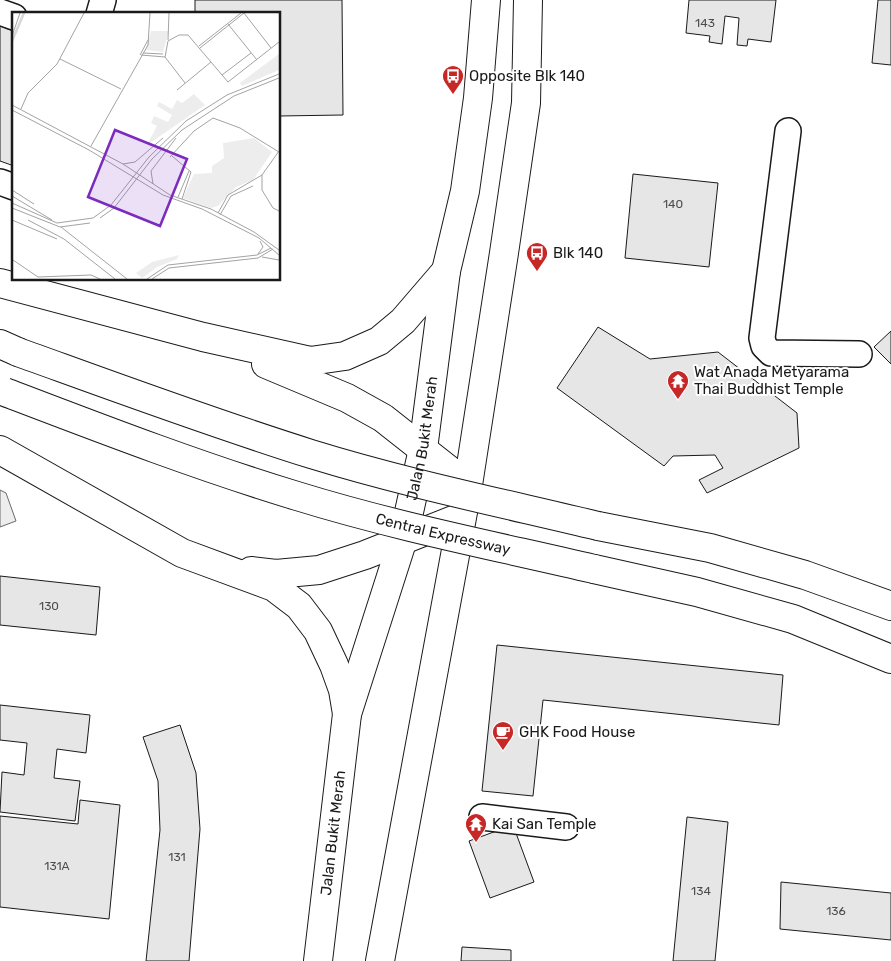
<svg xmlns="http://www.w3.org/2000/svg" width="891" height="961" viewBox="0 0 891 961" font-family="Rubik,sans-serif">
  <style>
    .built { fill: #ededed; stroke: #6a6a6a }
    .building { fill: #e6e6e6; stroke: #1a1a1a }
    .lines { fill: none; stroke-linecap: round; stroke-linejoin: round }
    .minor-casing { stroke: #1a1a1a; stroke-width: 28 }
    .major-casing { stroke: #1a1a1a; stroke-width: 30 }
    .highway-casing { stroke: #1a1a1a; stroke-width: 30 }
    .minor { stroke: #fff; stroke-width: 25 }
    .major { stroke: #fff; stroke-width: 28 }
    .highway { stroke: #fff; stroke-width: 28 }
    .highway-bridge-casing { stroke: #1a1a1a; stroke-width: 30; stroke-linecap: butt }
    .highway-bridge { stroke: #fff; stroke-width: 28 }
    .labels { text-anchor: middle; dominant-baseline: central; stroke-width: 4; stroke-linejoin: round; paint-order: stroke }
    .number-label { font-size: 12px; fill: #4d4d4d }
    .poi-label { font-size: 15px; fill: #1a1a1a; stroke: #fff; text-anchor: start }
    .street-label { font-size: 15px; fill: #1a1a1a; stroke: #fff }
    .inset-river { fill: none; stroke: #d7d7d7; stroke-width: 2.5 }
    .inset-road { fill: none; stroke: #a3a3a3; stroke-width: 1 }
    .view { fill: #7b2cbf; fill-opacity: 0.15; stroke: #7b2cbf; stroke-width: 2.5 }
    .inset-edge { fill: none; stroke: #1a1a1a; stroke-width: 2.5 }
  </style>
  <rect width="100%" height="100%" fill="#fff"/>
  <path class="built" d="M0,490l6,3 10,28 -16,6z"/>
  <path class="building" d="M195,0h147l1,115 -64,1v-102h-84z
    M689,0h87l-5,42 -23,-3 -1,7 -10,-1 2,-27 -14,-2 -3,28 -13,-2 1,-6 -24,-3z
    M878,0h13v65l-19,-2z
    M0,26l14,5v135l-14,-5z
    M633,174l85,9 -9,84 -84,-9z
    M598,327l52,32 68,-7 79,61 2,35 -92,45 -8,-13 24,-12 -8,-13 -42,1 -9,10 -107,-78z
    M891,331v33l-17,-17z
    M0,576l100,11 -4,48 -96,-10z
    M497,645l286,30 -4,50 -236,-25 -10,96 -51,-5z
    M0,705l90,10 -4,38 -29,-4 -3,29 26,3 -5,40 -75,-9 2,-40 22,3 3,-32 -27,-3z
    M180,725l16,48 4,56 -11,132h-43l14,-131 -2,-49 -15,-44z
    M80,800l40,5 -11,114 -109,-12v-91l78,8z
    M687,817l41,5 -13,139h-42z
    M513,825l21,57 -44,16 -21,-57z
    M781,882l110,11v47l-111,-11z
    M462,947l49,3v11h-50z"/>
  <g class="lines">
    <g class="minor-casing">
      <path id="minor" d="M0,12l14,5
        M99,14l4,-14
        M788,131l-26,207 2,8 7,7 88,1
        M0,182l14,5
        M482,817l84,10"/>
    </g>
    <g class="major-casing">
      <g id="major">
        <path id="s1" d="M318,961l29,-247 56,-175 20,-90 23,-178 19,-80 13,-93 8,-98"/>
        <path d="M380,961l88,-476 36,-232 22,-150 2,-103"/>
      </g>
    </g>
    <g class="highway-casing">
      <path id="highway" d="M0,283l203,54 107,24 35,-5 34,-15 24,-20 43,-50
        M0,344l18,8
        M266,364l81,34 36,20 85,67
        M0,450l182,103 92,34 25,19 19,25 16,34 9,25 4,24
        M598,526l112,22 95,27 86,31
        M594,569l103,23 96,27 98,40
        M251,571l25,3 43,-4 46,-15 96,-38"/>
    </g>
    <use href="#minor" class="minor"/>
    <use href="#major" class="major"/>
    <use href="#highway" class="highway"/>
    <g class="highway-bridge-casing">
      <g id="highway-bridge">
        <path d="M18,352c97,35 194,71 293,102 94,29 191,49 287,72"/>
        <path id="s2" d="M5,392c97,37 193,74 292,104 97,30 198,50 297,73"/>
      </g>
    </g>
    <use href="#highway-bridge" class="highway-bridge"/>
  </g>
  <defs>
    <g id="bus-pin" transform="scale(1.125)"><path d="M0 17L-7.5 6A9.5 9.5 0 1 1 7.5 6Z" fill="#c62828" stroke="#fff"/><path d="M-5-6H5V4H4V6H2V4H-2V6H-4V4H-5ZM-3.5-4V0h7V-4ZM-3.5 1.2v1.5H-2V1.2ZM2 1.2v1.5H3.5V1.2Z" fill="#fff"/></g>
    <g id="temple-pin" transform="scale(1.125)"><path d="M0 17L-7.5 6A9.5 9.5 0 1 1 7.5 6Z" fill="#c62828" stroke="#fff"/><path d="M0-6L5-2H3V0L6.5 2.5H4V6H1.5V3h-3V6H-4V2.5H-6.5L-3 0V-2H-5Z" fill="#fff"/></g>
    <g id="cafe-pin" transform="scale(1.125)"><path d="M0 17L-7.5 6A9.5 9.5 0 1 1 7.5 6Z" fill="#c62828" stroke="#fff"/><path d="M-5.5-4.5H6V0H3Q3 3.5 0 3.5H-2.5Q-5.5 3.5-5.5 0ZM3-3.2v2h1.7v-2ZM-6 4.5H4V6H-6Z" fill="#fff"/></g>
  </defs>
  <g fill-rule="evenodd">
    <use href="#bus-pin" x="453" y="76"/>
    <use href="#bus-pin" x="537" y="253"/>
    <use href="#temple-pin" x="678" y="381"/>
    <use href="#cafe-pin" x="503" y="732"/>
    <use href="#temple-pin" x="476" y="824"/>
  </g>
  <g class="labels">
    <g class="number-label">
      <text x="705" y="23">143</text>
      <text x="673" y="204">140</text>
      <text x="49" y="606">130</text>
      <text x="177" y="857">131</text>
      <text x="57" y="866">131A</text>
      <text x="701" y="891">134</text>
      <text x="836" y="911">136</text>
    </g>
    <g class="poi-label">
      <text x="469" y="76">Opposite Blk 140</text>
      <text x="553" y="253">Blk 140</text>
      <text x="694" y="372">Wat Anada Metyarama<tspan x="694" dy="17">Thai Buddhist Temple</tspan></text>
      <text x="519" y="732">GHK Food House</text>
      <text x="492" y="824">Kai San Temple</text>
    </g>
    <g class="street-label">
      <text stroke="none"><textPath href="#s1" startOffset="535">Jalan Bukit Merah</textPath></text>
      <text stroke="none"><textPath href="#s2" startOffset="461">Central Expressway</textPath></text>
      <text stroke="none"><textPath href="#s1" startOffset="129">Jalan Bukit Merah</textPath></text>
    </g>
  </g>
  <g transform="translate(12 12)">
    <rect width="268" height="268" fill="#fff"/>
    <path d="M139,19h18l-6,21 -17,-2zM267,42v16l-37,16 -2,-3zM182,82l11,11 -58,40 10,-19 -6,-3 3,-7 14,6 4,-7 -15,-9 2,-4 13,7 5,-9 5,3zM242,126l18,14 -19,28 -17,7 -18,19 -7,2 -28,-10 11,-24 18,-1v-7l12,-8 -1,-15zM167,243l-2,4 -20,8 -15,11 -6,-5 16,-11z" fill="#ededed"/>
    <path class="inset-river" d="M0,29l12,-28"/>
    <path class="inset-road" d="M232,1l27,35M216,12l29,36M0,24l8,-23M156,28l1,-27M187,34l42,-33M188,36l44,-35M131,41l20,1M128,43l8,-15M129,43l24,2M153,45l3,-16 11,-6h9l40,47 51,-40M153,45l20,26M48,47l61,30M210,63l29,-22M165,78l34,-28M0,93l111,59 47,31 41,14 43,23 25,18M9,97l7,-16 29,-29 27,-51M0,98l77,40 74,45 39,14 57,29 20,17M79,134l57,-101 2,-32M160,144l19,16 -9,27M158,145l24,-26 19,-13 27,10 39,24M111,152l12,-2 28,-24M250,163v15l11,18 6,3M141,172l-2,-13 25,-33M0,178l22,14M0,184l40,24M166,185l11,-26M0,191l45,20 36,-5 18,-13 38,-48 37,-36 41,-26 52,-21M0,196l48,19 30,-4M206,201l10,-18 34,-20 17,-24M208,203l11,-19 22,-10M88,206l14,-10 38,-49 30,-29 52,-34 45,-18M0,208l45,19M16,208l36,19 51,40M49,215l66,52M246,242l5,-7 -3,-6M250,245l17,3M1,248l25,17 53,-2 9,4M135,267l21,-14 89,-10 14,-7M140,267l17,-11 89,-10 15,-9"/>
    <path class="view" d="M103,118l72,29 -27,67 -72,-29z"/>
    <rect width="268" height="268" class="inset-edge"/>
  </g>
</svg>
